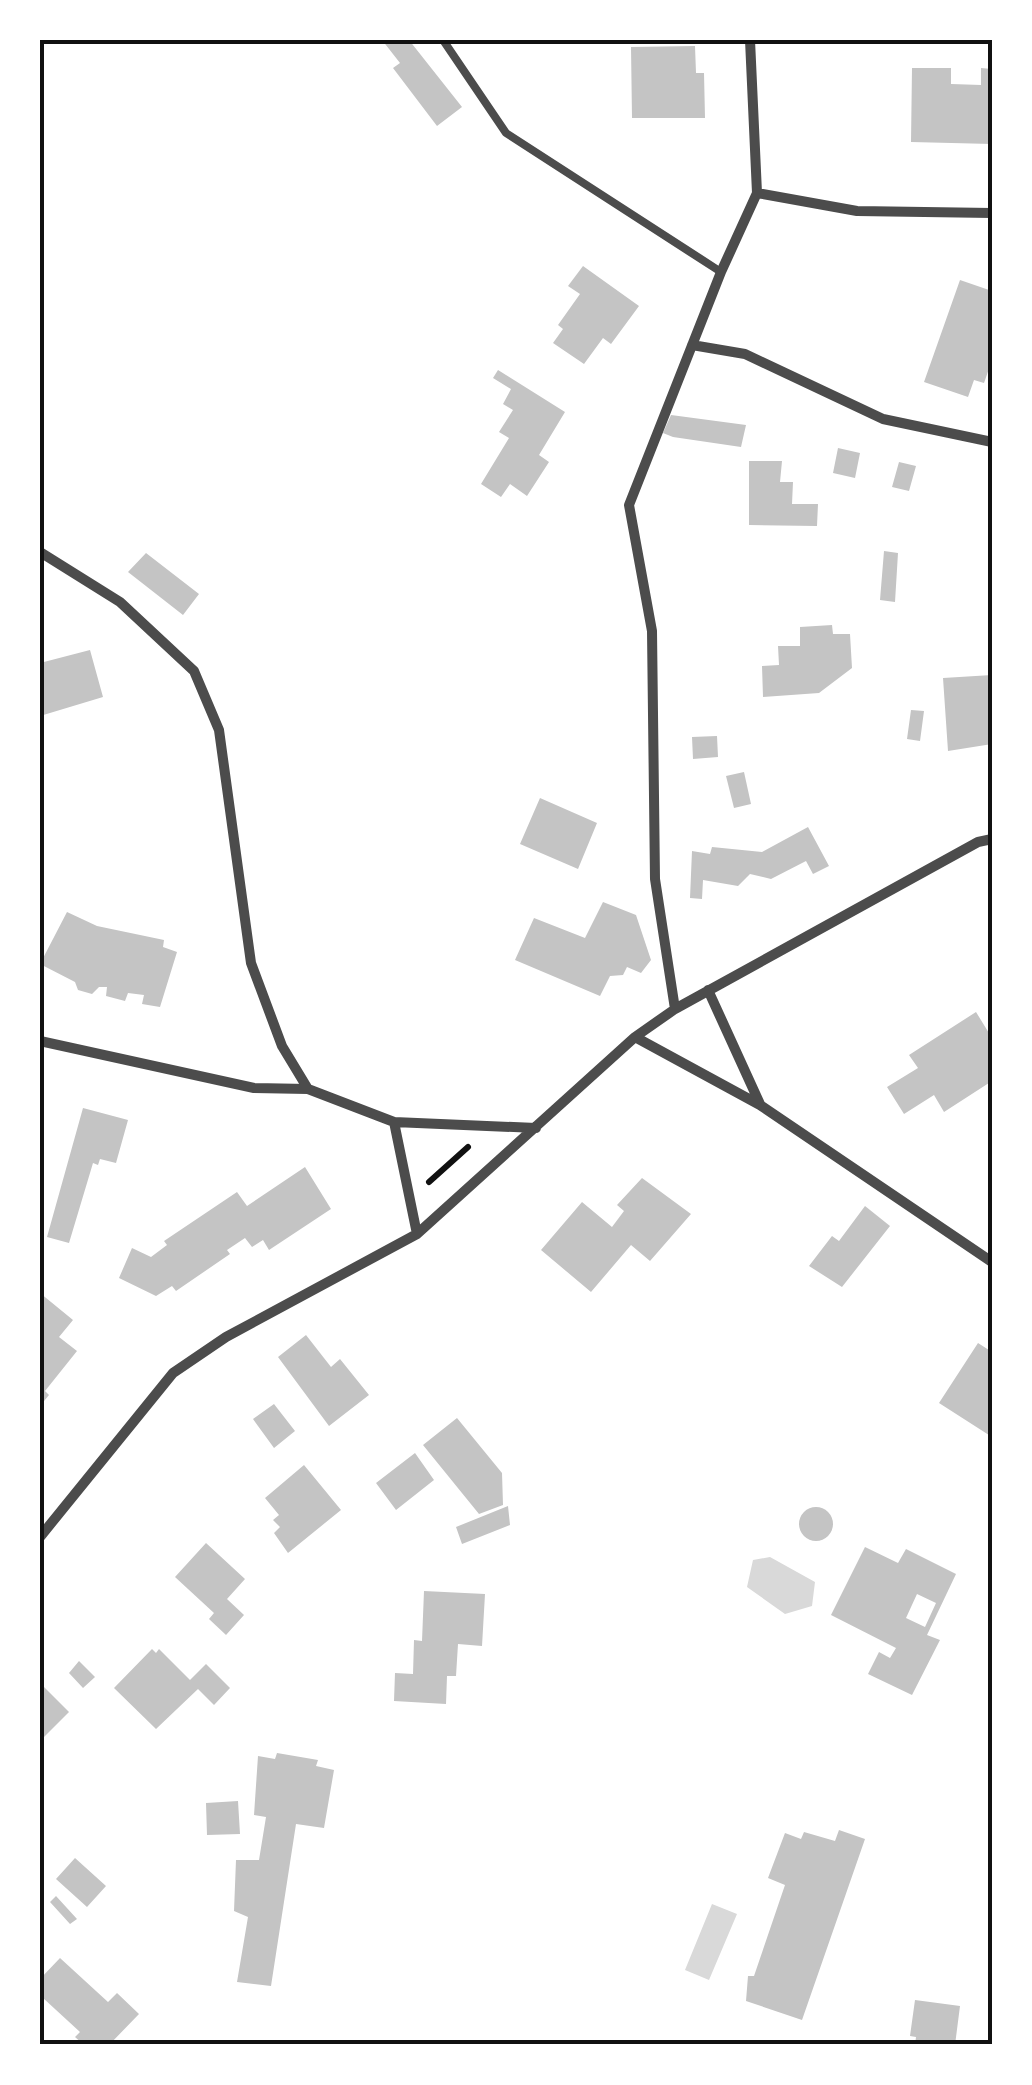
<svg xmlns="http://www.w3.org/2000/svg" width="1032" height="2085" viewBox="0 0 1032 2085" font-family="Roboto,sans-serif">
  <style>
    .water { fill: #d9d9d9 }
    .building { fill: #c4c4c4; fill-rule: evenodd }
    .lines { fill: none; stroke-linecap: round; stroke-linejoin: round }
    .path { stroke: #111; stroke-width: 6 }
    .service { stroke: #4c4c4c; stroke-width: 8 }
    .minor { stroke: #4c4c4c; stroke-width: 10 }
    .neatline { fill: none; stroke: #111; stroke-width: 4 }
  </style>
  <rect width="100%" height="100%" fill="#fff"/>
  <path class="water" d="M770,1557l45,25 -3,24 -27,8 -38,-27 6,-27z
    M712,1904l25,10 -28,66 -24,-10z"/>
  <path class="building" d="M382,40h27l53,67 -25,19 -44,-58 7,-5z
    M695,46l1,27h8l1,45h-73l-1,-71z
    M912,68h39v16l30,1v-17l11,1v75l-81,-2z
    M583,266l56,40 -28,38 -8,-6 -19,26 -31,-21 10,-14 -5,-4 22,-31 -12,-8z
    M960,280l32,11v69l-8,23 -10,-3 -6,17 -44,-15z
    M498,370l67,42 -26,43 10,7 -22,34 -17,-12 -9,13 -20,-13 28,-46 -10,-6 14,-22 -10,-6 8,-15 -18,-11z
    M671,415l75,10 -5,22 -68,-10 -10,-4z
    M838,448l22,5 -5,25 -22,-5z
    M749,461h33l-2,21h13l-1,22h26l-1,22 -68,-1z
    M899,462l17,4 -7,25 -17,-4z
    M884,551l14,2 -3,49 -15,-2z
    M146,553l53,41 -16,21 -55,-43z
    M832,625l1,9h17l2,34 -33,25 -56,4 -1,-31 17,-1 -1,-19h22v-19z
    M90,650l13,47 -63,19v-53z
    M992,675v69l-44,7 -5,-73z
    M911,710l13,1 -4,30 -13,-2z
    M717,736l1,21 -25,2 -1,-22z
    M744,772l7,32 -17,4 -8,-32z
    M540,798l57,25 -19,46 -58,-25z
    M808,827l21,39 -16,8 -7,-13 -35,18 -21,-5 -12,12 -35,-6 -1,19 -12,-1 2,-47 18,3 2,-7 50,5z
    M603,902l33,13 15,45 -10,13 -14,-6 -4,8 -13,1 -10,20 -85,-36 19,-42 51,20z
    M67,912l30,14 67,14 -1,7 14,5 -17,55 -18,-3 2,-9 -16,-2 -3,8 -19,-5 1,-9h-8l-7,7 -14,-4 -3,-8 -35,-18z
    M976,1012l16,26v43l-48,31 -10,-17 -30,19 -17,-27 31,-19 -9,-13z
    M83,1108l45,12 -12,43 -16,-4 -2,6 -5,-2 -24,80 -22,-6z
    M305,1167l26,42 -62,41 -6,-10 -11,7 -7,-9 -18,12 3,4 -54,37 -4,-5 -16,10 -37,-18 13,-30 19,9 16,-12 -3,-4 73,-49 10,14z
    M642,1178l49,36 -41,47 -19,-16 -40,47 -50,-42 41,-48 30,25 12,-16 -7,-6z
    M865,1206l25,20 -48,61 -33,-21 23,-30 7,5z
    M40,1293l33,27 -14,17 18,14 -32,40 4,4 -9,11z
    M306,1335l25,32 9,-8 29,36 -40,31 -51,-69z
    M978,1343l14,9v85l-53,-34z
    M274,1404l21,27 -21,17 -21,-29z
    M457,1418l45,55 1,32 -24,9 -56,-69z
    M415,1453l19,27 -38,30 -20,-27z
    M304,1465l37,45 -53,43 -14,-20 6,-6 -7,-7 6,-5 -14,-17z
    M508,1506l2,19 -48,19 -6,-17z
    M799 1524a17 17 0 1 1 34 0a17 17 0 1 1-34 0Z
    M206,1543l39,36 -18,20 17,16 -18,20 -17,-16 5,-6 -39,-36z
    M865,1547l33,16 8,-14 50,25 -29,61 13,5 -28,55 -44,-21 11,-22 11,6 6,-10 -65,-33zM917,1594l19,9 -11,24 -19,-9z
    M424,1591l61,3 -3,52 -24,-2 -2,32h-9l-1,28 -52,-3 1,-28 18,1 1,-34 8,1z
    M152,1649l4,4 3,-4 31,31 16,-16 24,24 -16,17 -16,-16 -42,40 -42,-41z
    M79,1661l16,16 -12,11 -14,-15z
    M40,1683l29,29 -29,29z
    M277,1753l41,7 -2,6 18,4 -10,58 -28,-4 -25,162 -34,-4 11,-65 -14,-6 2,-51h23l7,-43 -12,-2 4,-59 17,3z
    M238,1801l2,33 -33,1 -1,-32z
    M839,1830l26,9 -63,181 -56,-19 2,-25h6l31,-91 -17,-7 17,-45 16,6 3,-7 31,9z
    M75,1858l31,28 -19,21 -31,-28z
    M56,1896l21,23 -7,5 -20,-22z
    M60,1958l48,44 9,-9 22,21 -30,31h-25l-9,-8 5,-5 -37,-34 -3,4v-23z
    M915,2000l45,6 -5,39h-40l1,-8 -6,-1z"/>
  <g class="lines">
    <path class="path" d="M429,1182l39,-35"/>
    <path class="service" d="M443,40l63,93 215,139"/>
    <path class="minor" d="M757,193l100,18 135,2
      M692,345l53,9 138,65 109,23
      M40,552l80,50 74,69 25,59 32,233 31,83 26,43
      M708,990l52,114
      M675,1009l-20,-130 -3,-248 -23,-126 92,-233 36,-79 -7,-153
      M635,1037l125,68 232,157
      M40,1041l214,47 54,1 86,33 142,6
      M394,1122l23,112
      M40,1537l133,-164 53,-36 191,-103 218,-197 40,-28 303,-167 14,-3"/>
  </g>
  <rect width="1032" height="2085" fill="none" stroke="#ffffff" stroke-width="85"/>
  <rect x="42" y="42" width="948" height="2000" class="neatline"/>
</svg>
